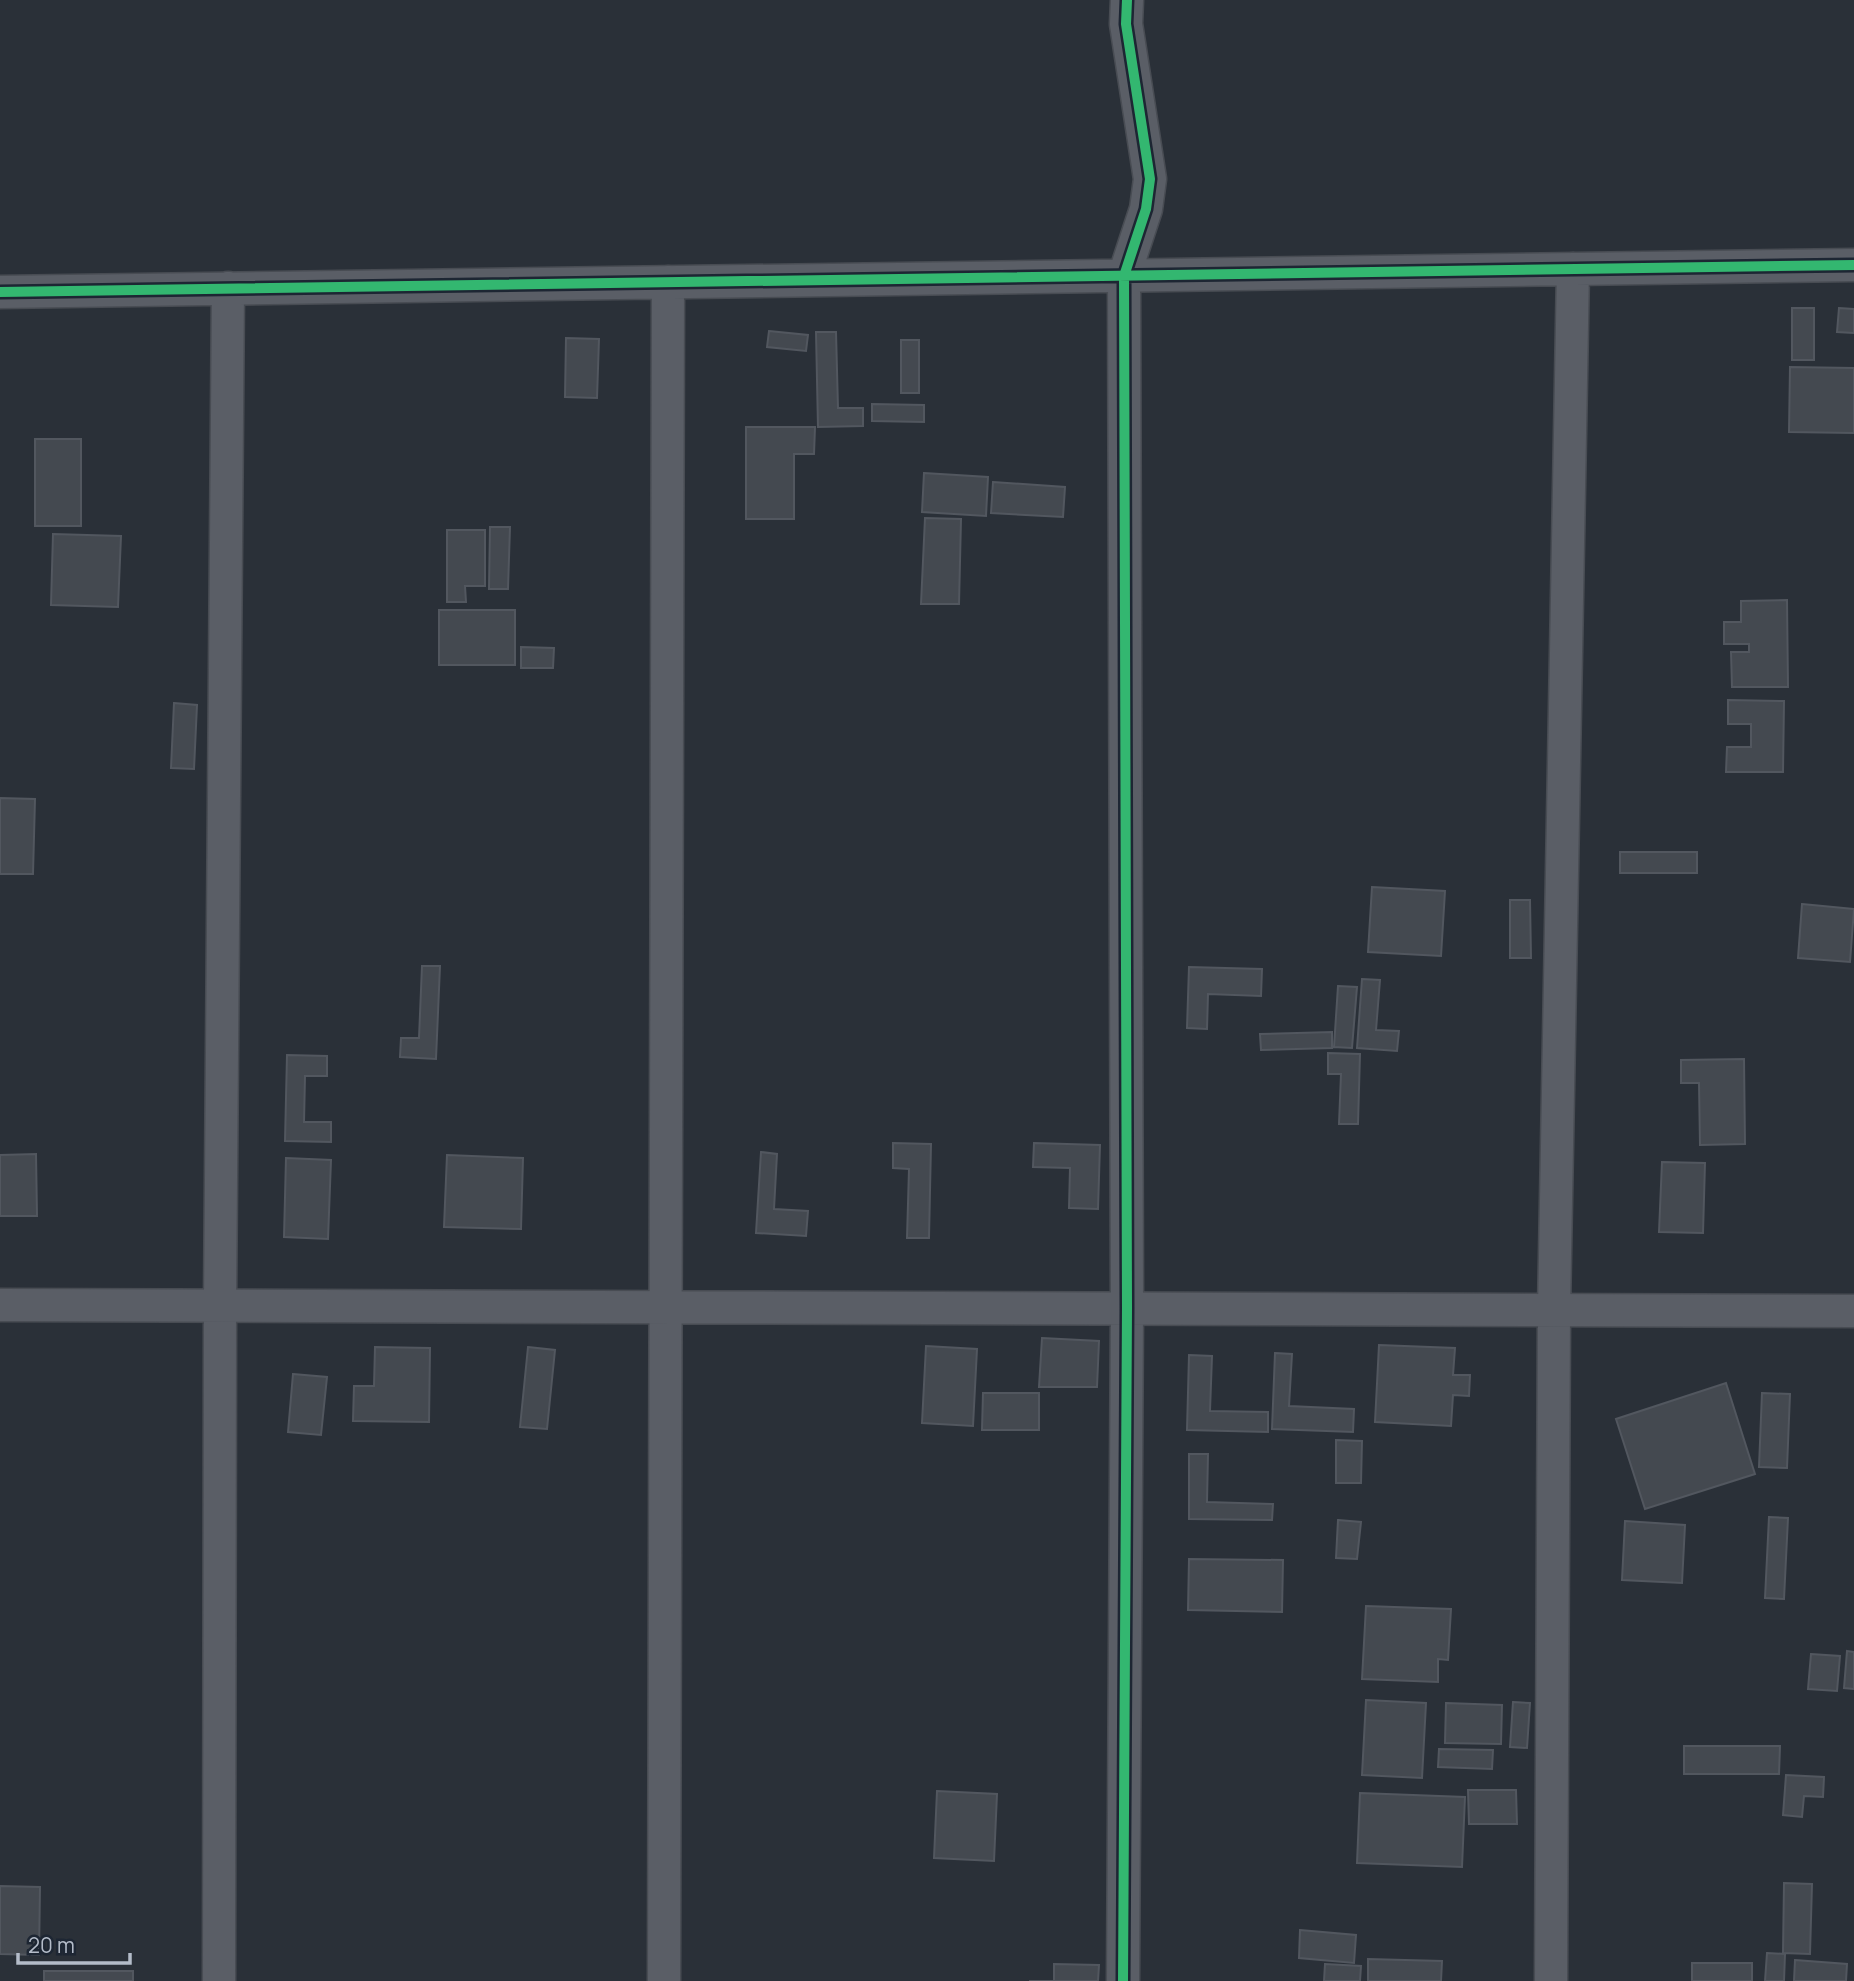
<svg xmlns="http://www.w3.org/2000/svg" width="1854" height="1981" viewBox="0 0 1854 1981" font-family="Manrope,sans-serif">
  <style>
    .building { fill: #444950; stroke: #52575f; stroke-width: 2 }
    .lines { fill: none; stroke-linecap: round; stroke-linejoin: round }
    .street-casing { stroke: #484c53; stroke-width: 35 }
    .street { stroke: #5a5e66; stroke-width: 32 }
    .cycleway-casing { stroke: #1d2633; stroke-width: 15 }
    .cycleway { stroke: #33b770; stroke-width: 10 }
  </style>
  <rect width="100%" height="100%" fill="#2a3038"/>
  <path class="building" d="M1792,308h22v52h-22z
    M1839,308l15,1v24l-17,-1z
    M769,331l39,4 -2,16 -39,-4z
    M816,332h20l2,76h25v18l-45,1z
    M566,338l33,1 -2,59 -32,-1z
    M901,340h18v53h-18z
    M1790,367l64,1v65l-65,-1z
    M872,404l52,1v17l-52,-1z
    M746,427h69l-1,27h-20v65h-48z
    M35,439h46v87h-46z
    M924,473l64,4 -2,39 -64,-4z
    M993,482l72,5 -2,30 -72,-4z
    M925,518l36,1 -2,85h-38z
    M490,527h20l-2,62h-19z
    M447,530h38v56h-20l1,16h-19z
    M53,534l68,2 -3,71 -67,-2z
    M1787,600l1,87h-56l-1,-35h18v-8h-25v-22h17v-21z
    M439,610h76v55h-76z
    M521,647l33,1 -1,20h-32z
    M1728,700l56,1 -1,71h-57l1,-25h24v-23h-23z
    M174,703l23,2 -3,64 -23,-1z
    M0,798l35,1 -2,75h-33z
    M1620,852h77v21h-77z
    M1372,887l73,4 -4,65 -73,-4z
    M1510,900h20l1,58h-21z
    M1802,904l52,5 -4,53 -52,-4z
    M422,966h18l-4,93 -36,-2 1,-19h18z
    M1189,967l73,2 -1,27 -53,-2 -1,35 -20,-1z
    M1362,979l18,1 -4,50 23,1 -2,20 -40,-3z
    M1338,986l19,1 -5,61 -18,-1z
    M1332,1032v16l-71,2 -1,-16z
    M1328,1053l32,1 -2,70h-19l2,-50h-13z
    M287,1055l40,1v20h-22l-1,46h27v20l-46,-1z
    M1744,1059l1,85 -45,1 -1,-62h-18v-23z
    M893,1143l38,1 -2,94h-22l2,-69 -16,-1z
    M1034,1143l66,2 -2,64 -29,-1 1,-40 -37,-1z
    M761,1152l16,2 -3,55 34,2 -2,25 -50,-3z
    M36,1154l1,62h-37v-61z
    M447,1155l76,3 -2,71 -77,-2z
    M286,1158l45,2 -3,79 -44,-2z
    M1662,1162l43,1 -2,70 -44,-1z
    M1042,1338l57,3 -2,46h-58z
    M1379,1345l76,3 -2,27h17l-1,21 -16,-1 -2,31 -76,-4z
    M926,1346l51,3 -4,77 -51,-3z
    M375,1347l55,1 -1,74 -76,-1 1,-35h20z
    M528,1347l27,3 -8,79 -27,-2z
    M1275,1353l17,1 -3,52 65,3 -1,23 -81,-3z
    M1189,1355l23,1 -2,55 58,1v20l-81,-2z
    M293,1374l34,3 -6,58 -33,-3z
    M1726,1383l29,91 -110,35 -29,-90z
    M983,1393h56v37h-57z
    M1762,1393l28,1 -3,74 -28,-1z
    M1336,1440l26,1 -1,42h-25z
    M1189,1454h19l-1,48 66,2 -1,16 -83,-1z
    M1769,1517l19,1 -4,81 -19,-1z
    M1338,1520l23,2 -4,37 -21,-1z
    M1625,1521l60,4 -3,58 -60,-3z
    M1189,1559l94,1 -1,52 -94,-2z
    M1366,1606l85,3 -3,51 -10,-1v23l-76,-3z
    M1847,1651l7,1v37l-10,-1z
    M1811,1654l29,2 -3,35 -29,-2z
    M1366,1700l60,3 -4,75 -60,-3z
    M1513,1702l17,1 -3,45 -17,-1z
    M1446,1703l56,2 -1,39 -56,-1z
    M1684,1746h96l-1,28h-95z
    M1439,1749l54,1 -1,19 -54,-2z
    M1786,1775l38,2 -1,20 -19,-1 -2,21 -19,-2z
    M1468,1790h48l1,34h-48z
    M937,1791l60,3 -3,67 -60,-3z
    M1360,1793l105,4 -3,70 -105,-4z
    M1784,1883l28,1 -2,70 -27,-1z
    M0,1886l40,1 -1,68 -39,-1z
    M1300,1930l56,5 -2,28 -55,-5z
    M1767,1953l18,1 -1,27h-19z
    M1368,1959l74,2 -1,20h-73z
    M1795,1960l52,4 -1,17h-52z
    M1692,1963h60v18h-60z
    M1054,1964l45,1 -1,16h-69h25z
    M1325,1964l36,2 -1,15h-36z
    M44,1971h89v10h-89z"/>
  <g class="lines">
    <g class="street-casing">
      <path id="street" d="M0,292l1854,-27
        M0,1305l1854,6
        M219,1981l1,-676 8,-1017
        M664,1981l4,-1699
        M1123,1981l4,-673 -3,-1032 22,-67 4,-30 -24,-155 1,-24
        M1551,1981l3,-671 19,-1041"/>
    </g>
    <use href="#street" class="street"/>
    <g class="cycleway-casing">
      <path id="cycleway" d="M0,292l1854,-27
        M1123,1981l4,-673 -3,-1032 22,-67 4,-30 -24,-155 1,-24"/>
    </g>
    <use href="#cycleway" class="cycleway"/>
  </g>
  <path d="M18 1953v10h112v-10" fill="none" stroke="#b4bcc9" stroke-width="3.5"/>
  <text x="28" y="1953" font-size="21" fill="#b4bcc9" stroke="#1d2633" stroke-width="5" paint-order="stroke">20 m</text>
</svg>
